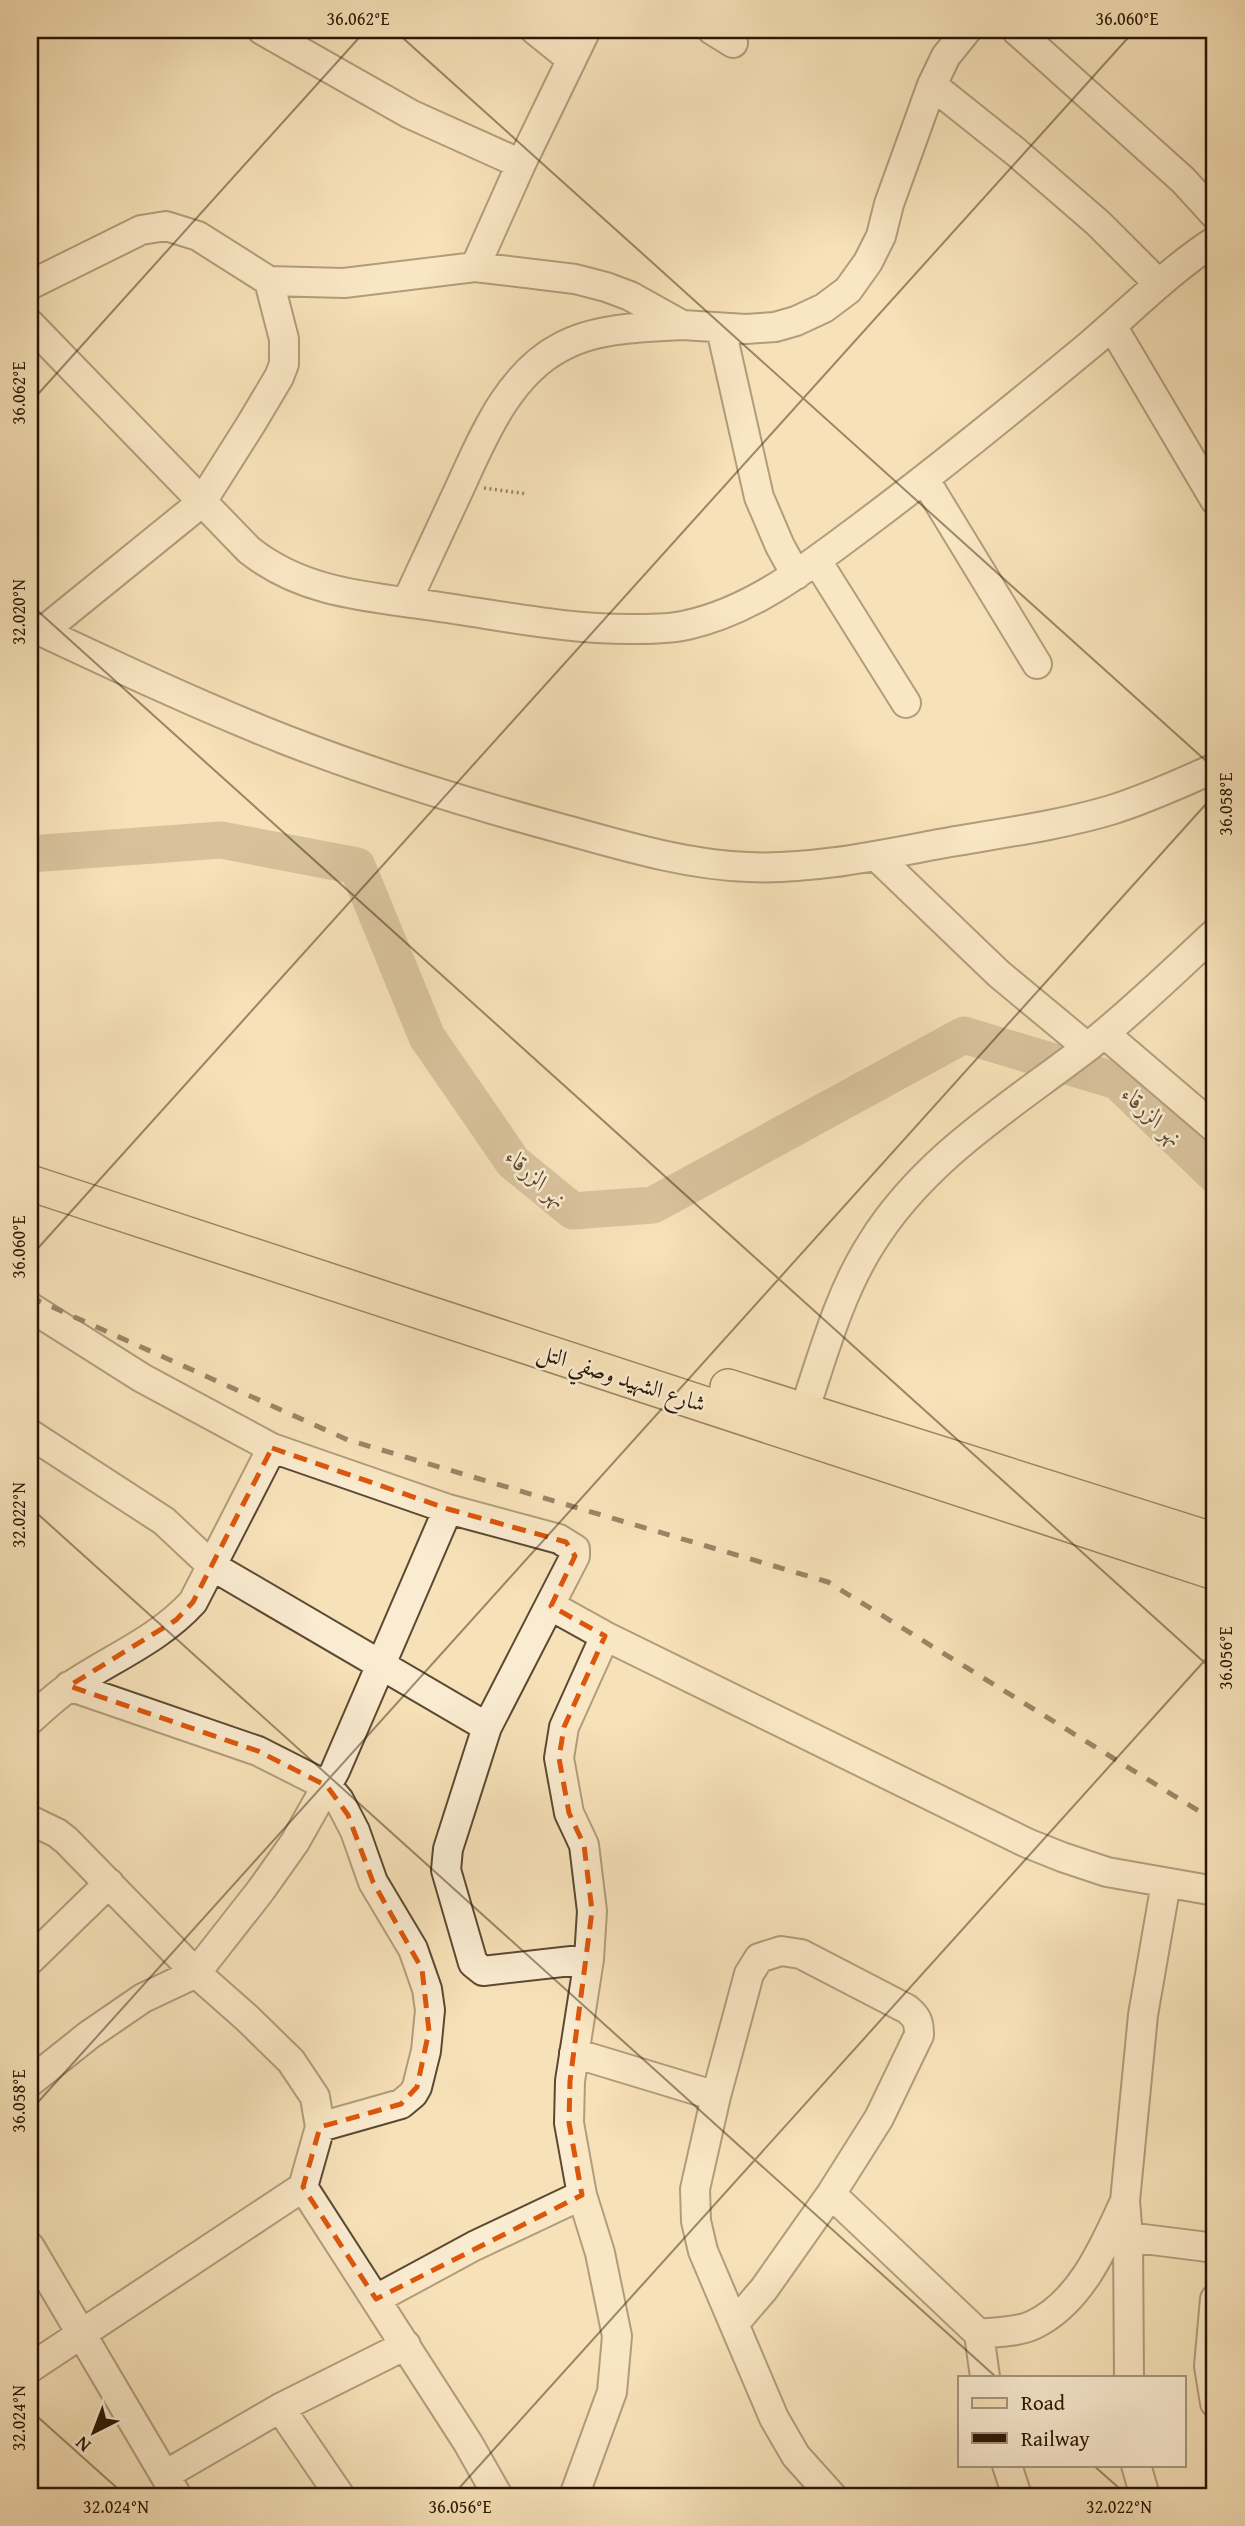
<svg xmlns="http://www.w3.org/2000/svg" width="1245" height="2526" viewBox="0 0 1245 2526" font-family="'Gentium Book Plus',Amiri,serif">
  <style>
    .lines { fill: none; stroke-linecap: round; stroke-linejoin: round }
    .river { stroke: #b19c7b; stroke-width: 37 }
    .minor-casing { stroke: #5c4931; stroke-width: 32 }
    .major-casing { stroke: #291604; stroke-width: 38 }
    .path { stroke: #291604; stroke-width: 3.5; stroke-dasharray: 2 3.5; stroke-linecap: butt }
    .minor { stroke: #faecd1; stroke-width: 28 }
    .major { stroke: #f7e1b8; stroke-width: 35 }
    .rail { stroke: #291604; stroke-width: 5; stroke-dasharray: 12 12; stroke-linecap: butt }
    .marked { fill: none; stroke: #de560c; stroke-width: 5; stroke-dasharray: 14 9; stroke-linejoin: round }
    .ticks { fill: none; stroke: #291604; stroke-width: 2; stroke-opacity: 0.45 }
    .labels { text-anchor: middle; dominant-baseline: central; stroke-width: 5; stroke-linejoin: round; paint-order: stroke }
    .street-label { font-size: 23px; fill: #291604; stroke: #faecd1 }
    .water-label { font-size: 24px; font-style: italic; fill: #5f4c34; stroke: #faecd1 }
    .neatline { fill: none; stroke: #291604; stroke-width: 2.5 }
    .ticks-label { font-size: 18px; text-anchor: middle; fill: #291604 }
  </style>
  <rect width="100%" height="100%" fill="#f7e1b8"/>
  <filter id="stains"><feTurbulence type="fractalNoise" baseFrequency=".00286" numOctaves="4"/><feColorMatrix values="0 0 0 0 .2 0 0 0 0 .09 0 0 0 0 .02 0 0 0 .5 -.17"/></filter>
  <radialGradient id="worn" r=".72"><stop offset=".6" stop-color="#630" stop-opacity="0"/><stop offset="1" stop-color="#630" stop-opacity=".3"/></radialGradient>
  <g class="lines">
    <path class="river" d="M30,854l191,-14 136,26 70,171 86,125 60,49 80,-6 311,-170 153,46 98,94"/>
    <g class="minor-casing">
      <path id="minor" d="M262,30l148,84 111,50
        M535,30l36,29
        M712,30l21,13
        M1016,30l167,150 32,35
        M932,85l84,67 82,71 61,61
        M475,267l46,-103 65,-134
        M30,285l111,-55 25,-4 32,10 71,45 75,2 131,-16 100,12 31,8 24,9 52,29 64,4 29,-2 21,-6 28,-13 24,-18 20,-28 13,-26 8,-32 43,-119 14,-29 21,-26
        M30,324l219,226c61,49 137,47 211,60 59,9 117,20 177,19 16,0 34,0 50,-4 65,-14 121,-58 173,-97 79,-59 155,-121 231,-184 41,-35 79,-74 124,-103
        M1112,326l103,174
        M721,329l38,168 21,49 16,29
        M925,480l112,184
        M817,561l89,142
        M407,601c16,-34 32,-68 48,-103 25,-53 50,-122 106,-151 34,-19 82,-20 121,-22
        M30,626c85,40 170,80 256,114 90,35 181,63 273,88 62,17 126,37 189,39 61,3 127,-11 186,-22 59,-11 120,-18 177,-35 36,-11 70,-27 104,-42
        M42,632l159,-129 50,-79 28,-47 5,-13v-25l-15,-58
        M876,856l123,118 88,73
        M1105,1034l110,94
        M30,1307l112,71 130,70 176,61 111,30 16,10v7l-88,171 -39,122 -2,21 27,93 10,8 106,-12
        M804,1411c19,-56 35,-117 67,-167 53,-86 140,-138 218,-198 44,-35 85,-75 126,-113
        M30,1434l134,87 48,45 275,161
        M551,1606l54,30 422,207 35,14 45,15 108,19
        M69,1686l189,65 69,35 12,14 16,31 18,51 40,67 14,40 3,21 -4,41 -9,36 -4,7 -12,10 -81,23
        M30,1720c13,-12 27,-25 42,-35 42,-28 86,-45 121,-83l79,-154
        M30,1820l27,13 9,7 130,133 51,45 44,43 24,36 5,30 -17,60 165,256 30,53
        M30,1960l79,-77
        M574,2053l142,43
        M30,2082l59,-47 54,-37 53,-25 65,-83 34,-48 40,-71 113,-262
        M831,2194l148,140c17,-2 40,-2 54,-9 47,-22 71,-78 91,-122
        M1128,2237l87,11
        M30,2247l147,249
        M376,2299l98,-53 108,-51
        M1215,2299l-6,67 6,37
        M734,2324l30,-35 67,-95 48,-76 40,-83c0,-13 -2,-18 -12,-26l-106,-55 -20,-3 -22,7 -10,16 -33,122 -21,93 1,32 7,30 71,167 22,38 36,40
        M979,2334l6,43
        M30,2368l273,-181
        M1129,2377l-1,-140 -3,-36 18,-186 23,-132
        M280,2408l60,88
        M1007,2465l10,31
        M1136,2465l9,31
        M165,2475l115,-67 126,-63
        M574,2496l38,-104 5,-56 -17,-83 -18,-58 -13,-72 1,-42 19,-122 3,-48 -8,-66 -15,-32 -10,-55 5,-31 41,-91"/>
    </g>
    <g class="major-casing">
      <path id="major" d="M30,1183l1185,389
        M728,1387l487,154"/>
    </g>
    <path class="path" d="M484,488l43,6"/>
    <use href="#minor" class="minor"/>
    <use href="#major" class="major"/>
    <path class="rail" d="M30,1297l318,143 480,142 387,239"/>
  </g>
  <path d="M0 0H1245V2526H0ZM272,1448l176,61 118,33 9,14 -24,50 54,30 -41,91 -5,31 10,55 15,32 8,66 -22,170 -1,42 13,72 -206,104 -73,-112 17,-60 81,-23 16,-17 12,-56 -7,-62 -49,-87 -25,-67 -21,-29 -69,-35 -189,-65 107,-66 17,-18z" fill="#f7e1b8" fill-opacity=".55" fill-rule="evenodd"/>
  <path class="marked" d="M272,1448l176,61 118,33 9,14 -24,50 54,30 -41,91 -5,31 10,55 15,32 8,66 -22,170 -1,42 13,72 -206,104 -73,-112 17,-60 81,-23 16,-17 12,-56 -7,-62 -49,-87 -25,-67 -21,-29 -69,-35 -189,-65 107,-66 17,-18z"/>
  <path class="ticks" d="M394,30l821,739M30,403l336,-373M30,604l1185,1068M30,1257l1105,-1227M30,1507l966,870M30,2111l1185,-1317M30,2410l96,86M1093,2465l35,31M452,2496l763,-847"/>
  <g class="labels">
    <g class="street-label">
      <text transform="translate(622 1377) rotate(18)">شارع الشهيد وصفي التل</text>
    </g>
    <g class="water-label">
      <text transform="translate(1153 1116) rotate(44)">نهر الزرقاء</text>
      <text transform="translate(537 1178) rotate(43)">نهر الزرقاء</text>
    </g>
  </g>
  <rect width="1245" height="2526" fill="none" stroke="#f7e1b8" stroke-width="77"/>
  <rect x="958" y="2376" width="228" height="91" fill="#faecd1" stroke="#a6967f" stroke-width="2"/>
  <rect x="972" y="2398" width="35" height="10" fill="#f7e1b8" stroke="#a6967f" stroke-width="2"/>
  <text x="1021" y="2410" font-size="21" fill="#291604">Road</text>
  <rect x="972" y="2433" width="35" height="10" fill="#291604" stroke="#a6967f" stroke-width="2"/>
  <text x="1021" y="2446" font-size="21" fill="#291604">Railway</text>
  <g transform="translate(94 2432) rotate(222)" stroke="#faecd1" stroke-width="5" paint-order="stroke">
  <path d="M0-5L12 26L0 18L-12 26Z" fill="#291604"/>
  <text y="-10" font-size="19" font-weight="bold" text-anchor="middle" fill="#291604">N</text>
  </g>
  <rect x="38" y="38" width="1168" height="2450" class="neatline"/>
  <g class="ticks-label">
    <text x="358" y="25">36.062°E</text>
    <text x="1127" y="25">36.060°E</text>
    <text transform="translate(19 393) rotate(-90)" y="6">36.062°E</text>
    <text transform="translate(19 612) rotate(-90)" y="6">32.020°N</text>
    <text transform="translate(1226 804) rotate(-90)" y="6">36.058°E</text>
    <text transform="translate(19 1247) rotate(-90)" y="6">36.060°E</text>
    <text transform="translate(19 1515) rotate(-90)" y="6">32.022°N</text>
    <text transform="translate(1226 1658) rotate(-90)" y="6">36.056°E</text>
    <text transform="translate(19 2101) rotate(-90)" y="6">36.058°E</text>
    <text transform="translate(19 2418) rotate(-90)" y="6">32.024°N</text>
    <text x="116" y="2513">32.024°N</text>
    <text x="460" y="2513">36.056°E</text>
    <text x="1119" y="2513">32.022°N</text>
  </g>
  <rect width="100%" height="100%" filter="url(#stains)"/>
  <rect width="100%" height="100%" fill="url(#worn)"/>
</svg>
